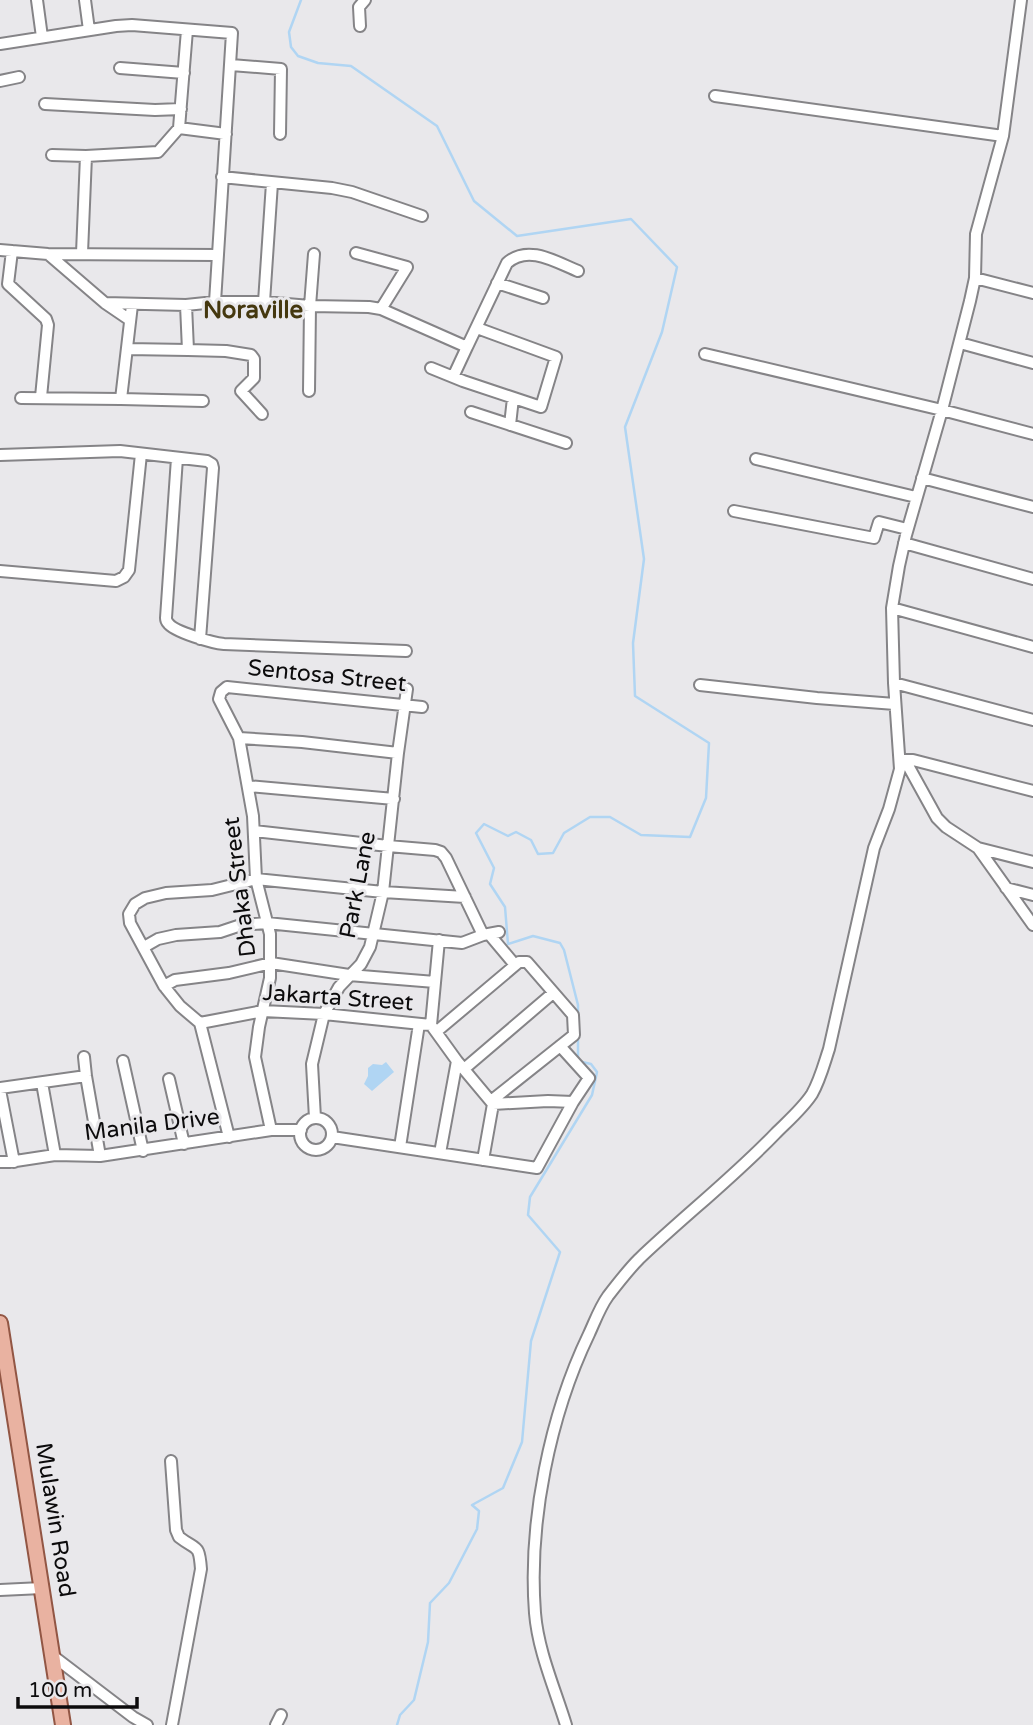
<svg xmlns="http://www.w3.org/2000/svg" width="1033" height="1725" viewBox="0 0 1033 1725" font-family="'Varela Round',sans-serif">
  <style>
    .water { fill: #b0d5f3 }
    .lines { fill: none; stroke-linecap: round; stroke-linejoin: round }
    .stream { stroke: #b0d5f3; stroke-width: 2.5 }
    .minor-casing { stroke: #858487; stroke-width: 14 }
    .major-casing { stroke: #925644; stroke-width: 18 }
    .minor { stroke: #fff; stroke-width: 10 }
    .major { stroke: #e9b2a1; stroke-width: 14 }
    .labels { text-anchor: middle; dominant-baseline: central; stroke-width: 6; stroke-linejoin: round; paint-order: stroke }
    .street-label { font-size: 23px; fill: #0c0b0c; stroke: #e9e8eb }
    .neighbourhood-label { font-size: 24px; font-weight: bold; fill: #45380f; stroke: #e9e8eb }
  </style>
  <rect width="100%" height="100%" fill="#e9e8eb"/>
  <path class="water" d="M386,1062l8,10 -22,19 -8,-7 4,-8v-8l5,-4 9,1z"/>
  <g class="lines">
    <path class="stream" d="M301,0l-12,32 2,15 7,9 20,7 33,3 86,60 37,75 43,35 114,-17 46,48 -15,65 -37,95 19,132 -11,84 2,53 74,47 -3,55 -16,39 -49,-2 -31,-18h-20l-26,16 -11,20 -15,1 -7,-14 -15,-8 -8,4 -24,-12 -8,9 18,35 -4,16 15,23 3,37 25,-8 27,7 4,7 14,55v10
      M397,1725l3,-10 14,-15 14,-58 2,-39 19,-20 28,-54 2,-18 -7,-6 31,-17 19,-46 9,-101 29,-89 -32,-37 2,-18 62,-102 5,-23 -6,-8 -13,-3v-25"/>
    <g class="minor-casing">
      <path id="minor" d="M37,0l5,37
        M85,0l4,30
        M360,26l-1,-19 6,-7
        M187,30l-8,98 47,6
        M0,44l116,-18 16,-1 100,8 -17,269
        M231,65l50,4 -1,65
        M120,68l64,5
        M0,81l19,-4
        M715,96l288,40
        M45,104l110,6 26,-1
        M52,155l34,1
        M222,177l110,11 20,4 70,24
        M0,250l48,4 169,1
        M12,251l-4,33 38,35 2,6 -7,72
        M82,253l4,-97 72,-4 21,-24
        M356,253l51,14 -26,42
        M48,254l57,49 25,17
        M975,278l58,15
        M497,283l46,15
        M264,302l8,-119
        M105,303l81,2 29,-3h49l46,4 59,1 12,2 86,38 40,-84c21,-19 49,-1 71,8
        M960,343l73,20
        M127,349l61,1 -2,-45
        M188,350l38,1 25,4 3,4v19l-13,13 21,23
        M705,354l237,56 91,24
        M431,368l32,13 78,26 15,-50 -79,-29
        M453,377l14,-30
        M309,391l1,-85 4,-52
        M21,398l100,1 11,-94
        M121,399l82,2
        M471,412l95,31
        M510,425l3,-27
        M0,455l120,-4 87,10 5,3 1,4 -13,171
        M177,458l-11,160c0,2 1,4 2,5 6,9 45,20 56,21l182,7
        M756,459l160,38
        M922,478l111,29
        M734,511l140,27 5,-16 28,7
        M904,543l129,36
        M0,571l116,10 8,-4 5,-7 12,-116
        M892,608l141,39
        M894,683l139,37
        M700,685l117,13 78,6
        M239,738l63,4 96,11
        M905,760l32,58 9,9 32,21 55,77
        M900,763l5,-3h8l120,31
        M248,786l146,13
        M254,831l134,15 47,4 6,2 5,6 37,77
        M978,848l55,14
        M1006,888l27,7
        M489,934l26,31
        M439,940l-8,85 26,36 36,43
        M144,947l14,-8 18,-4 44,-3 21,-7 26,-2 195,20 21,-8 16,-3
        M164,986l11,-6 54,-7 42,-10 78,12 86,7
        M200,1023l63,-12 61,3 107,11
        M436,1032l83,-70h8l46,53 1,20 -83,66
        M84,1057l2,19 14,80
        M123,1061l20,90
        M464,1069l89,-76
        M169,1079l15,65
        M42,1083l13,72
        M0,1088l86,-12
        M0,1090l14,72
        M493,1104l55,-3 25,1
        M315,1118l-3,-54 12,-50 15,-27 22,-23 9,-17 13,-55 15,-139 9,-64
        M300 1134a16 16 0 1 1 32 0a16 16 0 1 1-32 0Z
        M271,1130l-16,-73 4,-30 11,-49v-44l-14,-55 -3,-63 -14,-78 -20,-39 2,-7 6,-5 195,20
        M229,1137l-29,-114 -20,-17 -16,-20 -34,-63 -1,-9 6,-10 10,-6 21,-5 46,-3 44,-11 127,13 82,5
        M332,1137l205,31 36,-66 16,-24 -29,-32
        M400,1147l19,-123
        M440,1153l17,-92
        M483,1160l10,-56
        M0,1162h9l46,-7 45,1 171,-26h30
        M171,1461l5,69 3,7c18,14 20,6 22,32l-29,156
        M0,1590l42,-2
        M53,1656l80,61 14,8
        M276,1725l5,-10
        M566,1725c-11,-36 -28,-74 -31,-112 -7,-91 15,-198 54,-279 6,-13 11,-27 19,-38 10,-13 20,-26 31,-37 45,-43 94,-81 137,-126 12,-12 27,-25 36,-39 8,-14 12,-30 17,-45l45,-201 15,-39 11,-40 -6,-86 -2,-75 7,-42 7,-31 36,-125 28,-109 5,-23 1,-44 27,-98 18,-136"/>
    </g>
    <g class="major-casing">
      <path id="major" d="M0,1323l63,402"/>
    </g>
    <use href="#minor" class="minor"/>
    <use href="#major" class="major"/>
  </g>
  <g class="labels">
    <g class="street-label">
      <text transform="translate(327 676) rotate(6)">Sentosa Street</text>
      <text transform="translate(358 885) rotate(-79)">Park Lane</text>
      <text transform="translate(240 887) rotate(-97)">Dhaka Street</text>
      <text transform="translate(338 998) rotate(4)">Jakarta Street</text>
      <text transform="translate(152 1125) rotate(-7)">Manila Drive</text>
      <text transform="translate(55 1520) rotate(81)">Mulawin Road</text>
    </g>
    <g class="neighbourhood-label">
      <text x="253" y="310">Noraville</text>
    </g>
  </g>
  <path d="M18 1697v10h119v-10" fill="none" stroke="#0c0b0c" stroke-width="3.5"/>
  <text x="28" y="1697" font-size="21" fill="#0c0b0c" stroke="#e9e8eb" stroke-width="5" paint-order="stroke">100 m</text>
</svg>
